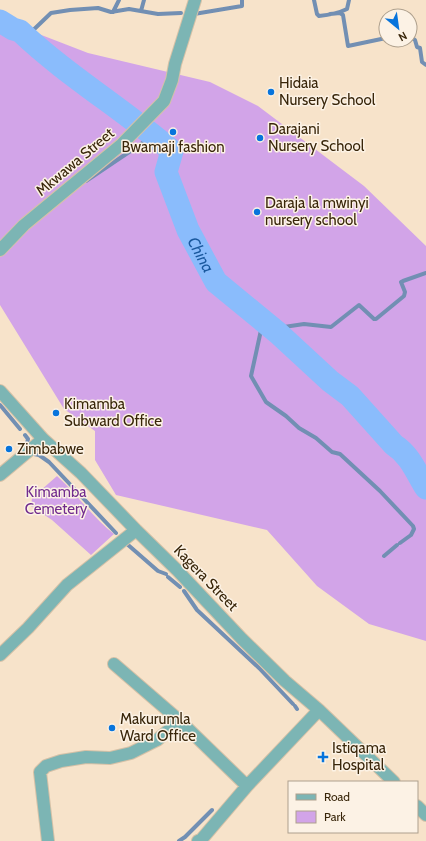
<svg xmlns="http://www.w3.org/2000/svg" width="426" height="841" viewBox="0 0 426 841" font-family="Cabin,sans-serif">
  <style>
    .green { fill: #d2a4e8 }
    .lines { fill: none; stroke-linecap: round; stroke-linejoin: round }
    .stream { stroke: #728fb3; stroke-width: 4 }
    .river { stroke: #8abcfc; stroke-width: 23 }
    .minor-casing { stroke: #d5c1a7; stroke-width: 14 }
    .minor { stroke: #7cb5b4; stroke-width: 12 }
    .poi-dot { fill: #0774dc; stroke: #fcf2e5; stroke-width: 1.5 }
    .labels { text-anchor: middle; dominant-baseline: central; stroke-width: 3; stroke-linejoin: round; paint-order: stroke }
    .poi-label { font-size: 15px; fill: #39260a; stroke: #fcf2e5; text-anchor: start }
    .street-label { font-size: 15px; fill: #39260a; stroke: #fcf2e5 }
    .park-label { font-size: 15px; fill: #712b8d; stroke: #fcf2e5 }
    .water-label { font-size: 16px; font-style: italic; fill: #19589e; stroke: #fcf2e5 }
  </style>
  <rect width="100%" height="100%" fill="#f7e3ca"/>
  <path class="green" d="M0,19l88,34 122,29 48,24 106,80 62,60v395l-57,-17 -52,-38 -50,-56 -151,-35 -21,-35v-29l-31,-22 -64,-104z
    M57,476c20,18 35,41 57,58l-23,21 -39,-35 -21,-14 1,-8z"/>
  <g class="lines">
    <path class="stream" d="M314,0l3,14 2,2c10,-1 20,-3 28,-7l2,-9
      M141,11l3,-11
      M113,12l6,-12
      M194,14l48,-8v-6
      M330,14l10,-1 3,2 5,31 38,-8
      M410,36l5,4 2,7 3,1 2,14 4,3
      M26,37l25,-24 19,-3 28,-2 13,4 18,-3 29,5 23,-1
      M86,181l58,-39 8,-8
      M263,321l-12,55 15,26 20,14 13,12 17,10 16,14 8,2 40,37 33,35 1,3 -3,6 -11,8
      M278,333l6,-6 20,-3 27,3 28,-22 15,14h2l28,-23 1,-4 -4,-10 2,-1 23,-8
      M0,405l20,24
      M25,435l3,4 -1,4
      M34,454l5,1 10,7 67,71
      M127,544l31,27 8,3
      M384,556l13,-11
      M168,577l12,10
      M184,591l13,19 62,58 34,36
      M295,706l2,3
      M179,841l6,-4 27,-27"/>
    <path class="river" id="s1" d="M0,21l13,8 7,2c46,44 103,78 152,120l-6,21 22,58 28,52 62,51 52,48 20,15 44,49c16,10 22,27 32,43"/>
    <g class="minor-casing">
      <path id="minor" d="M0,250l24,-25 98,-81 42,-43 8,-21 3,-16 20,-64
        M0,391l43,48 38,34 55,57 41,40 65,69 43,42 34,29 75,72
        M0,475l43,-36
        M0,655l28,-27 39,-43 69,-55
        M114,664l66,57 67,65
        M417,806l9,9
        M48,841l-8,-69 6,-6 15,-5 25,-4 24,1 21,-5 26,-13 23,-19
        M198,841l3,-1 46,-54 72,-76"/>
    </g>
    <use href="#minor" class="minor"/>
  </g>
  <g class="poi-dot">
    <circle cx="271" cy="92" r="4"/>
    <circle cx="173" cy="132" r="4"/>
    <circle cx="260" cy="138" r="4"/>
    <circle cx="257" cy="212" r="4"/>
    <circle cx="56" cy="413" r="4"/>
    <circle cx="9" cy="449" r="4"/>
    <circle cx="112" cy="728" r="4"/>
    <path d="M321 751h4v4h4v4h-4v4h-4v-4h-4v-4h4z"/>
  </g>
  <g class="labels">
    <g class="poi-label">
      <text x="279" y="83">Hidaia<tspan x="279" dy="17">Nursery School</tspan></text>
      <text x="268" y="129">Darajani<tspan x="268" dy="17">Nursery School</tspan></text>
      <text x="173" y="147" text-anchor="middle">Bwamaji fashion</text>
      <text x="265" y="203">Daraja la mwinyi<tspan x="265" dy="17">nursery school</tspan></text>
      <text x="64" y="404">Kimamba<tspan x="64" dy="17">Subward Office</tspan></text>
      <text x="17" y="449">Zimbabwe</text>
      <text x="120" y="719">Makurumla<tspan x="120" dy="17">Ward Office</tspan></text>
      <text x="332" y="748">Istiqama<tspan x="332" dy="17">Hospital</tspan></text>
    </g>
    <g class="street-label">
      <text transform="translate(75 162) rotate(-40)">Mkwawa Street</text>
      <text transform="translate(206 578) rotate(46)">Kagera Street</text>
    </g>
    <g class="park-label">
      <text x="56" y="492">Kimamba<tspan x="56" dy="17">Cemetery</tspan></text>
    </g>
    <g class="water-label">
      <text stroke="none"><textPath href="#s1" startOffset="328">China</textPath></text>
    </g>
  </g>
  <rect x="288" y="781" width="130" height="52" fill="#fcf2e5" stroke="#aea08d"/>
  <rect x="296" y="794" width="20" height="6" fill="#7cb5b4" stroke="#aea08d"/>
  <text x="324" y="801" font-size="12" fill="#39260a">Road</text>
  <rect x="296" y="811" width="20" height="12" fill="#d2a4e8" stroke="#aea08d"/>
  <text x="324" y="821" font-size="12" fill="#39260a">Park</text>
  <g transform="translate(398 28) rotate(151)"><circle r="19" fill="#fcf2e5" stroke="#aea08d"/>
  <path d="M0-3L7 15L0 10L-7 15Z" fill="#0774dc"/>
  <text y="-6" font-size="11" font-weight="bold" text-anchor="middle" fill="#39260a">N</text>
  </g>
</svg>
